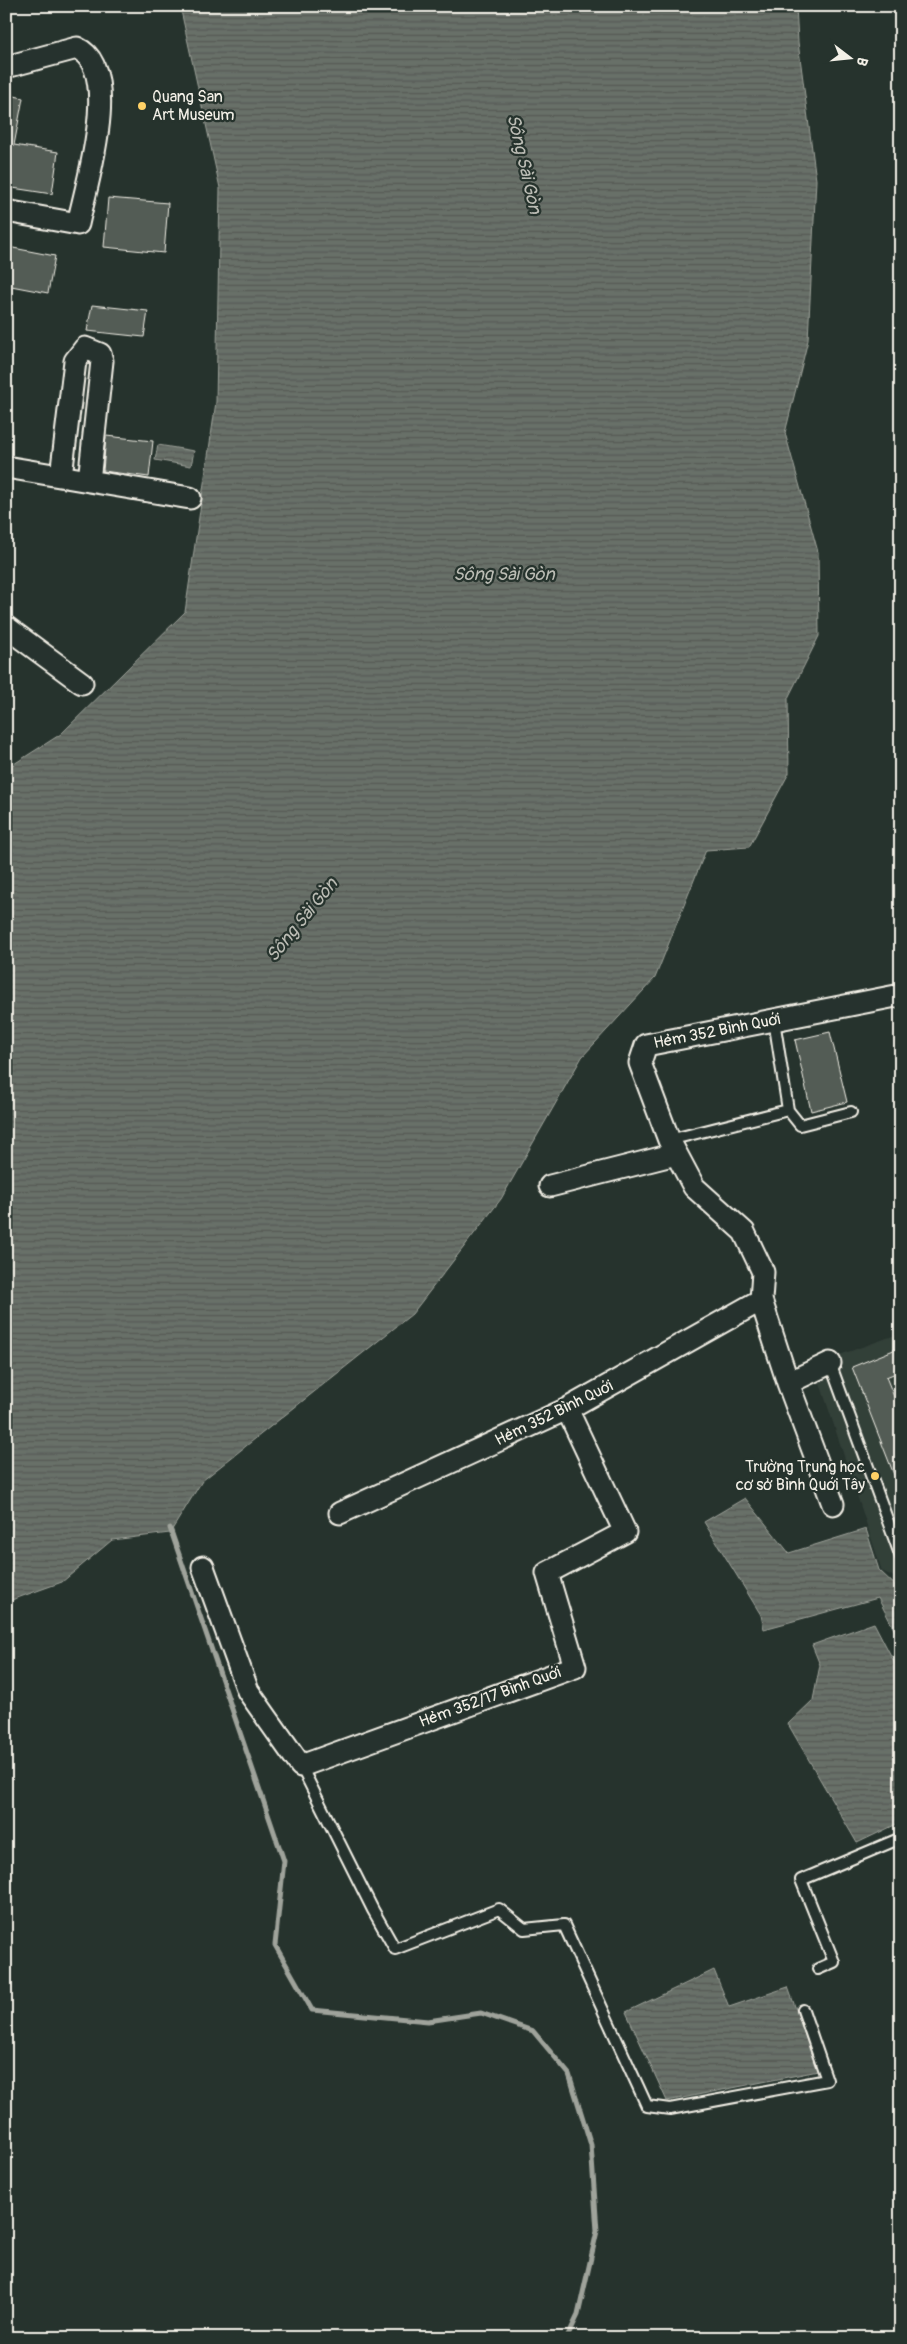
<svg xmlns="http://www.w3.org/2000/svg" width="907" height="2344" viewBox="0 0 907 2344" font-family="Pangolin,sans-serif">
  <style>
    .built { fill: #333f39 }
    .water { fill: url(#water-rules); stroke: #9fa39b }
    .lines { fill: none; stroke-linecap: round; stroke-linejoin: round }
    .stream { stroke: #9fa39b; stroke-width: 5 }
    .building { fill: #525c55; stroke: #f4f1e8 }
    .service-casing { stroke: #f4f1e8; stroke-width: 14 }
    .minor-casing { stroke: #f4f1e8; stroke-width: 25 }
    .service { stroke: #26332d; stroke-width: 10 }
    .minor { stroke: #26332d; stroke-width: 21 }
    .poi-dot { fill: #ffd166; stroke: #26332d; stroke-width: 2 }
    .labels { text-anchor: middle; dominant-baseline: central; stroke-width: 4.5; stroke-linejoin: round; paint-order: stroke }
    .poi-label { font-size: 16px; fill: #f4f1e8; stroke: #26332d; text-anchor: start }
    .street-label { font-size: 16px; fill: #f4f1e8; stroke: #26332d }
    .water-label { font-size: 18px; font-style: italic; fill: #bcbdb5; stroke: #26332d }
  </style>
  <defs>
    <pattern id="water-rules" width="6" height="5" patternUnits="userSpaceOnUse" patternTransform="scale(1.25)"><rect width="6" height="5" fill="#676f68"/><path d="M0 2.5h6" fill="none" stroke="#565a55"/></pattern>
  </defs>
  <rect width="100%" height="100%" fill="#26332d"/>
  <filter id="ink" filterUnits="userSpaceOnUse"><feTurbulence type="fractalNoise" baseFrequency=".02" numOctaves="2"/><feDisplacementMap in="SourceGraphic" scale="10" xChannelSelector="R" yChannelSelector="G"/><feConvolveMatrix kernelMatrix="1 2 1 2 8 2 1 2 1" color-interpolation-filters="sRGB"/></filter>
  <g filter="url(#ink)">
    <path class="built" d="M901,1333v245l-3,1 -16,-8 -63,-191 7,-2 -6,-16z"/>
    <path class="water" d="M180,6h616l2,36 18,138 -8,160 -23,93 33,119 1,84 -31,62 1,75 -40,74 -43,3 -51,128 -73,79 -81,142 -89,115 -210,167 -32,52 -58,7 -50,42 -56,20v-833l55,-35 124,-122 31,-210 4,-214z
      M158,445l36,6 -3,15 -36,-6z
      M745,1498l44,55 77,-24 13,41 22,21v52l-23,-45 -114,31 -3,-14 -57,-93z
      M874,1623l27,52v147l-44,21 -69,-119 25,-24 7,-35 -8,-20z
      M714,1970l15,37 59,-20 30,84 -151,30 -41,-89z"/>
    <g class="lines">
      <path class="stream" d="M170,1528l114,333 -9,84 37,65 116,11 53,-8 52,18 36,43 22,71 6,86 -19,84 -11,23"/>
    </g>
    <path class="building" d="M6,94l17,4 -9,47 44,7 -6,42 -46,-7z
      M108,198l60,5 -4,50 -60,-6z
      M8,247l47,9 -7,37 -42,-8z
      M92,305l56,6 -4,26 -57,-6z
      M106,436l47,5 -4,36 -46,-6z
      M830,1032l17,70 -36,9 -16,-71z
      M901,1347v24l-15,6 15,37 -1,76 -48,-123z"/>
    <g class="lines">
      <g class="service-casing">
        <path id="service" d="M788,1110l12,15 51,-13
          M669,1140l119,-30 -14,-90
          M830,1363l71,194
          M301,1766l72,144 22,39 104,-40 25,20 40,-4 83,181 23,3 157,-29 -24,-70
          M818,1969l16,-7 -33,-82 100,-42"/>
      </g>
      <g class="minor-casing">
        <path id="minor" d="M6,67l71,-19c46,21 9,138 1,176l-72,-13
          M6,467l184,31
          M61,476l14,-115 10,-13 15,6 2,7 -13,120
          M6,627l76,56
          M550,1186l126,-32
          M761,1300l27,83 45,121
          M788,1383l42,-20
          M340,1513l227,-104 194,-109 2,-28 -19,-40 -50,-45 -25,-47 -29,-77 6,-18 255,-50
          M203,1567l45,124 53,75 274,-99 -28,-94 78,-41 -58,-123"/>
      </g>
      <use href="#service" class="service"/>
      <use href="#minor" class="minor"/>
    </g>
  </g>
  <g class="poi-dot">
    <circle cx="142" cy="106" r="5"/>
    <circle cx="875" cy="1476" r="5"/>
  </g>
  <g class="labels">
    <g class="poi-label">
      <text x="152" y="97">Quang San<tspan x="152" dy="18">Art Museum</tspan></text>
      <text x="865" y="1467" text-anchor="end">Trường Trung học<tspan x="865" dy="18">cơ sở Bình Quới Tây</tspan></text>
    </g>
    <g class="street-label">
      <text transform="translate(717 1031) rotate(-11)">Hẻm 352 Bình Quới</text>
      <text transform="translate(554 1413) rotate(-26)">Hẻm 352 Bình Quới</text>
      <text transform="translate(490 1697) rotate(-20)">Hẻm 352/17 Bình Quới</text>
    </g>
    <g class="water-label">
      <text transform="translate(524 164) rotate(77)">Sông Sài Gòn</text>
      <text x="504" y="574">Sông Sài Gòn</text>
      <text transform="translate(302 920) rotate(-51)">Sông Sài Gòn</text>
    </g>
  </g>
  <rect width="907" height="2344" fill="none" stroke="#26332d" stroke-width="25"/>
  <rect x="12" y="12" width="882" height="2319" fill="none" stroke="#f4f1e8" stroke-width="2" filter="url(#ink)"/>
  <g transform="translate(850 58) rotate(106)" stroke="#26332d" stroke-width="4" paint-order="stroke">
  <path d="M0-4L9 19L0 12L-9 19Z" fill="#f4f1e8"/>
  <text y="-8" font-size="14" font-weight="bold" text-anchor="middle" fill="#f4f1e8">B</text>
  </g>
</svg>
